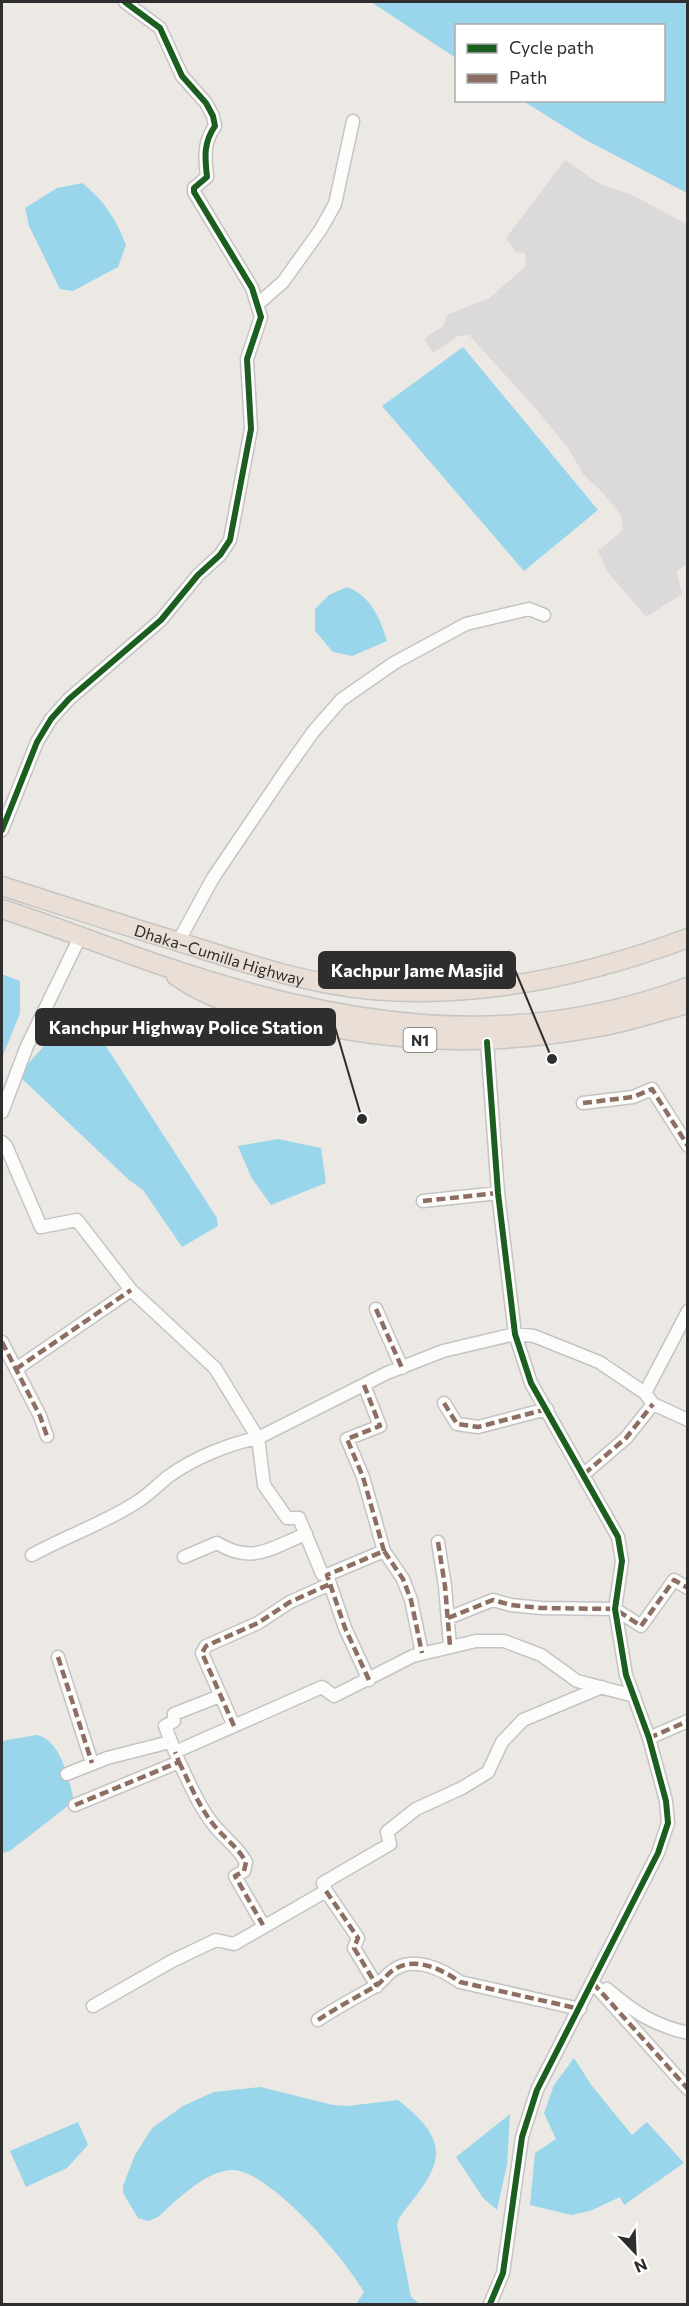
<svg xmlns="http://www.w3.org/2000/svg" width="689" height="2306" viewBox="0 0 689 2306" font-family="Commissioner,sans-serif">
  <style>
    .industrial { fill: #dcd9db }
    .water { fill: #99d6ec }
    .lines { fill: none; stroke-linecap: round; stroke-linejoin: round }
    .minor-casing { stroke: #c5c4c5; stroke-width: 15 }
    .highway-casing { stroke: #c6c5c4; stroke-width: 21 }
    .minor { stroke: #fcfcfb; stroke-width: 12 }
    .highway { stroke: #eadfd6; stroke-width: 18 }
    .quiet { stroke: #8d6e63; stroke-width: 4.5; stroke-dasharray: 9 4.5; stroke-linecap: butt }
    .cycleway-casing { stroke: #fff; stroke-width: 10 }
    .cycleway { stroke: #1b5e20; stroke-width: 6 }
    .labels { text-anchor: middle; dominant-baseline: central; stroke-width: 5; stroke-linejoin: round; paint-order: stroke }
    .shield { fill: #fff; stroke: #6d6d6d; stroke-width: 1.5 }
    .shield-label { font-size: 15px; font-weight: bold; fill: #2e2e2e }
    .street-label { font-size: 16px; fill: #2e2e2e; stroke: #fff }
    .leader { fill: none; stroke: #2e2e2e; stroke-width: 2 }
    .callout-dot { fill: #2e2e2e; stroke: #fff; stroke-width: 2 }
    .callout { fill: #2e2e2e; stroke: #2e2e2e; stroke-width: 2 }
    .callout-label { font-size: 18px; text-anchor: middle; font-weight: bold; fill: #fff }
  </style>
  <rect width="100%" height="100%" fill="#ece8e4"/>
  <path class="industrial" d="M565,160l35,24 32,11 55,29v339l-10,9 5,22 -36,23 -39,-46 -9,-20 25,-21 -2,-15 -18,-22 -20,-19 -15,-26 -32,-39 -67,-74 -11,1 -25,17 -9,-14 19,-13 5,-12 40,-15 38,-33 -1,-13 -9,-1 -10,-14z"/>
  <path class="water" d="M371,2h316v191l-103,-54 -61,-38 141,-1v-74h-208v32z
    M82,183c22,17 34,36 44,62l-8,22 -45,24 -13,-2 -31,-63 -4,-18 32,-20z
    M463,347l135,163 -74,61 -142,-165z
    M347,587c24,9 33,31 40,54l-35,15 -19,-4 -18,-21v-22l14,-14z
    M2,974l18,7v32l-18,45z
    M71,1016l31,24 115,178 1,8 -36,21 -39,-57 -14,-10 -111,-105z
    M278,1139l43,9 5,35 -55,22 -20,-28 -13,-31z
    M36,1735c25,4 33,45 38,66l-64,50 -8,2v-112z
    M574,2058l18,28 40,49 15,-13 37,41 -60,42 -4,-8 -30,14 -19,4 -41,-10 5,-52 21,-14 -12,-26 10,-28z
    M261,2087l72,18 14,1 51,-6c61,47 39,69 1,118l-2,7 14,72 9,7h-64l8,-12c-17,-31 -96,-124 -133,-122 -27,2 -54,30 -73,47l-10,4 -10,-3 -15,-25v-7l12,-31 17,-27 31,-22 31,-14z
    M510,2114l-3,51 -10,45 -14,-12 -27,-41z
    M78,2122l10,23 -21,23 -41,19 -16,-36z"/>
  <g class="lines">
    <g class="minor-casing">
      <path id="minor" d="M259,303l24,-21 38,-53 14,-25 18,-83
        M2,830l35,-88 14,-23 18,-20 92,-79 37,-45 22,-20 10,-15 21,-111 -4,-70 14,-42 -9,-29 -58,-96v-4l13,-11c-2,-19 -4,-34 8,-51l-2,-10 -7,-13 -24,-27 -22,-48 -35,-26
        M178,942l35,-64 71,-105 29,-41 28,-32 53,-37 72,-39 63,-15 15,6
        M487,1042l11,151 17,141 16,49 87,154 4,24 -7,48 11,66 23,63 17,63 2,22 -10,30 -121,237 -15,47 -19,136 -13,31
        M583,1103l50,-6 19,-8 36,57
        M2,1112l25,-66 53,-109
        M2,1142l4,4 35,81 36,-7 54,70 84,78 43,70 6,47 23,33h12l23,56 5,1 18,53 24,52
        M423,1201l75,-8
        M376,1309l26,59
        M2,1342l38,74 7,20
        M16,1369l115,-79
        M364,1385l16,41 -33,13 16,38 21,74
        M645,1393l43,-82
        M444,1403l13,21 21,3 69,-18
        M584,1474l42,-36 27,-34
        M438,1542l7,44 5,60
        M32,1555c36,-20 74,-32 108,-55 10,-7 19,-16 29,-24 25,-18 59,-32 89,-38l129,-65 56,-22 72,-17 19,2 65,26 46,31 8,11 35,16
        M184,1557l33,-14c36,22 53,5 89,-9
        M327,1575l57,-24 19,28 8,21 11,53
        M448,1618l45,-18 18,5 30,3 74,1 26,17 33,-46 14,8
        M58,1657l34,106
        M220,1696l-46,18v7l-9,5 10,26 147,-65 12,9 79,-40 63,-15h28l37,14 36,26 57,15
        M234,1726l-32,-73 4,-7 52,-23 32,-21 40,-18
        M649,1738l39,-17
        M179,1762c12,24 22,50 40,69 11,12 18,16 27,31l-2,9 -9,5 28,49
        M67,1774l40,-16 63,-16
        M75,1805l104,-43 -2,-6
        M326,1891l32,47 -4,10 23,38
        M593,1983l95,106
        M607,1989c27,23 46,36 81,44
        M93,2006l79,-45 44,-21 18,4 92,-53 -3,-8 67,-39 -3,-12 29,-23 46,-21 26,-16 14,-30 21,-22 79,-33
        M318,2020c18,-12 37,-22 56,-33 8,-4 13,-14 21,-18 21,-13 48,1 65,13l120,27"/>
    </g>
    <g class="highway-casing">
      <g id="highway">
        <path id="s1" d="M2,886c59,19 117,38 177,56 64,20 126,42 193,48 108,9 215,-14 316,-52"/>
        <path d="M2,909c53,17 105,38 158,56 178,60 346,90 528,22"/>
        <path d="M176,976c33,24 75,34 115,43 106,25 205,28 313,7 28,-5 55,-15 84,-22"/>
      </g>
    </g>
    <use href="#minor" class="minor"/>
    <use href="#highway" class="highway"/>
    <path class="quiet" d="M583,1103l50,-6 19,-8 36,57
      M423,1201l75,-8
      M376,1309l26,59
      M2,1342l38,74 7,20
      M16,1369l115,-79
      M364,1385l16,41 -33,13 16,38 21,74
      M444,1403l13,21 21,3 69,-18
      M584,1474l42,-36 27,-34
      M438,1542l7,44 5,60
      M448,1618l45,-18 18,5 30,3 74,1 26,17 33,-46 14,8
      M58,1657l34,106
      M369,1680l-24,-52 -18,-53 57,-24 19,28 8,21 11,53
      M234,1726l-32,-73 4,-7 52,-23 32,-21 40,-18
      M649,1738l39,-17
      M179,1762c12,24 22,50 40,69 11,12 18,16 27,31l-2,9 -9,5 28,49
      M75,1805l104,-43 -4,-10
      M326,1891l32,47 -4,10 23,38
      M593,1983l95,106
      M318,2020c18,-12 37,-22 56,-33 8,-4 13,-14 21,-18 21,-13 48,1 65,13l120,27"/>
    <g class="cycleway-casing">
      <path id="cycleway" d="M2,830l35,-88 14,-23 18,-20 92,-79 37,-45 22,-20 10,-15 21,-111 -4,-70 14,-42 -9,-29 -58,-96v-4l13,-11c-2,-19 -4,-34 8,-51l-2,-10 -7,-13 -24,-27 -22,-48 -35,-26
        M487,1042l11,151 17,141 16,49 87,154 4,24 -7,48 11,66 23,63 17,63 2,22 -10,30 -121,237 -15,47 -19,136 -13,31"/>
    </g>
    <use href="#cycleway" class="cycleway"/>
  </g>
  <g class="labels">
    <rect class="shield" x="403.5" y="1028" width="33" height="24" rx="4.5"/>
    <g class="shield-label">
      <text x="420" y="1040">N1</text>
    </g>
    <g class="street-label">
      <text stroke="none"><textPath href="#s1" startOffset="228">Dhaka–Cumilla Highway</textPath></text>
    </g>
  </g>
  <path class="leader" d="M552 1059L515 970M362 1119L335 1027"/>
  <g class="callout-dot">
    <circle cx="552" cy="1059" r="6"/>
    <circle cx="362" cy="1119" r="6"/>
  </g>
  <g class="callout">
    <rect x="319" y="952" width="196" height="36" rx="6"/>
    <rect x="36" y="1009" width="299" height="36" rx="6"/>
  </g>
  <g class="callout-label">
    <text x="417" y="977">Kachpur Jame Masjid</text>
    <text x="186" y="1034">Kanchpur Highway Police Station</text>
  </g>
  <rect width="689" height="2306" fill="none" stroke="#2e2e2e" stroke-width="6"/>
  <rect x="455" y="24" width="210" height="78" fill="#ffffff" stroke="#ababab" stroke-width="1.5"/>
  <rect x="467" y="44" width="30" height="9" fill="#1b5e20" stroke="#ababab" stroke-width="1.5"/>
  <text x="509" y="54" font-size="18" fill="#2e2e2e">Cycle path</text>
  <rect x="467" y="74" width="30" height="9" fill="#8d6e63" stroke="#ababab" stroke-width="1.5"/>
  <text x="509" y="84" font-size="18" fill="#2e2e2e">Path</text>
  <g transform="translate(635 2252) rotate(157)" stroke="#ffffff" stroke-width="4.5" paint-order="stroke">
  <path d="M0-4.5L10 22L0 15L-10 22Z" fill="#2e2e2e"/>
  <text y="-9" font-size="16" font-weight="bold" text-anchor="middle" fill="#2e2e2e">N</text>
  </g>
</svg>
